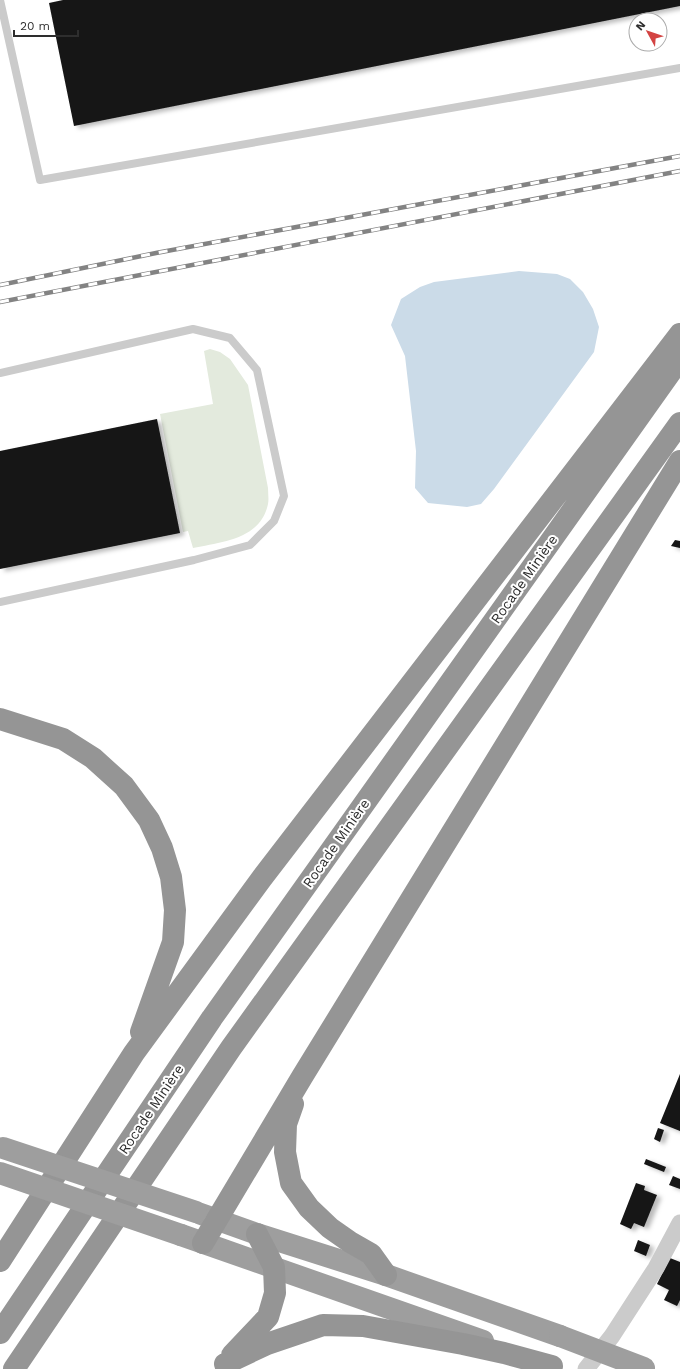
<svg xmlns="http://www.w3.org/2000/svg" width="680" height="1369" viewBox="0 0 680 1369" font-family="'Work Sans',sans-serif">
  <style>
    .green { fill: #e3eadd }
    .water { fill: #cbdbe8 }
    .building { fill: #151515; filter: url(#shadow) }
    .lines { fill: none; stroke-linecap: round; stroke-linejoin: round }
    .service { stroke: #cbcbcb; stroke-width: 8 }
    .minor { stroke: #cbcbcb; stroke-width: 17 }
    .trunk { stroke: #9e9e9e; stroke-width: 22 }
    .motorway { stroke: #959595; stroke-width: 22 }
    .rail-casing { stroke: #838383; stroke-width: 4.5 }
    .rail { stroke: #fff; stroke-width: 3; stroke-dasharray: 9; stroke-linecap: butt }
    .trunk-bridge { stroke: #9e9e9e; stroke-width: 22 }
    .labels { text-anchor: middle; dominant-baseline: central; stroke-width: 4; stroke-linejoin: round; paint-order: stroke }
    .street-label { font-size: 14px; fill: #2e2e2e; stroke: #fff }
  </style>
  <defs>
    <filter id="shadow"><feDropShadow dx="4.5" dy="2.5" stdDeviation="2" flood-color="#0004"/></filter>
  </defs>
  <rect width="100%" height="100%" fill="#fff"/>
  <path class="green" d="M210,349l10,3 10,7 18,26 20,103c0,5 1,11 0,16 -7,35 -46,38 -75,44l-5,-17 -5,1 -23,-118 53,-10 -9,-53z"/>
  <path class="water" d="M519,271l38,3 13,5 13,13 10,17 6,18 -5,25 -100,137 -13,15 -14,3 -39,-4 -13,-15 1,-37 -11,-95 -14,-31 10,-26 19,-12 14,-5z"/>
  <path class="building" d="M63,0h617v6l-606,120 -25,-123z
    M157,419l23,114 -180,36v-118z
    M675,540l5,1v7l-9,-2z
    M680,1074v57l-20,-8z
    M658,1128l6,2 -4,12 -6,-3z
    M646,1159l20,8 -2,5 -20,-8z
    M673,1176l7,3v10l-11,-4z
    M636,1183l9,3 -1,4 13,5 -13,32 -10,-4 -3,6 -11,-5z
    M638,1240l12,5 -4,11 -12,-5z
    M670,1258l10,4v38l-3,6 -13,-6 5,-10 -12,-6z"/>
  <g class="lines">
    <path class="service" d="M0,0l40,180 640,-112
      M0,373l193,-44 37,9 27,32 27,126 -10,25 -24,24 -56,15 -194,42"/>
    <path class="minor" d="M586,1369l26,-33 44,-68 24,-45"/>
    <path class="trunk" d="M201,1214l56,20 129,41 174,61
      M181,1235l302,106"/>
    <path class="motorway" d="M0,719l63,20 30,19 31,28 25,34 13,28 9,29 4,33 -2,32 -32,90
      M293,1104l-7,20 -1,28 6,31 18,25 21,20 20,14 21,12 15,21
      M203,1243l99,-166 378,-616
      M0,1261l134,-208 128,-175 418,-544
      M0,1333l212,-315 468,-659
      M232,1355l36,-38 7,-24 -1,-26 -17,-33
      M225,1364l42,-20 56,-19 40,1 100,18 41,9 48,13
      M14,1369l217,-321 449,-625"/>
    <g class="rail-casing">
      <path id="rail" d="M0,285l156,-32 524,-97
        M0,302l680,-131"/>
    </g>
    <use href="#rail" class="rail"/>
    <path class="trunk-bridge" d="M3,1148l193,64
      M0,1173l181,62
      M560,1336l84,32"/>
  </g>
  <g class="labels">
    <g class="street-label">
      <text transform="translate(524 579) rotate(-55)">Rocade Minière</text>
      <text transform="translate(336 843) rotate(-55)">Rocade Minière</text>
      <text transform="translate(151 1109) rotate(-56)">Rocade Minière</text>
    </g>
  </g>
  <g transform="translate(648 32) rotate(310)"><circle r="19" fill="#ffffff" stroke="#ababab"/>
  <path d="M0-3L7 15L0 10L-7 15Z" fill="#d34342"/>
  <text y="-6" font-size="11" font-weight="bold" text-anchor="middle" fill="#2e2e2e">N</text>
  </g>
  <path d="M14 30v6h64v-6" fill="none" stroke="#2e2e2e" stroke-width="2"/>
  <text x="20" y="30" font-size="12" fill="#2e2e2e" stroke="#ffffff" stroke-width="3" paint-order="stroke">20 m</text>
</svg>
